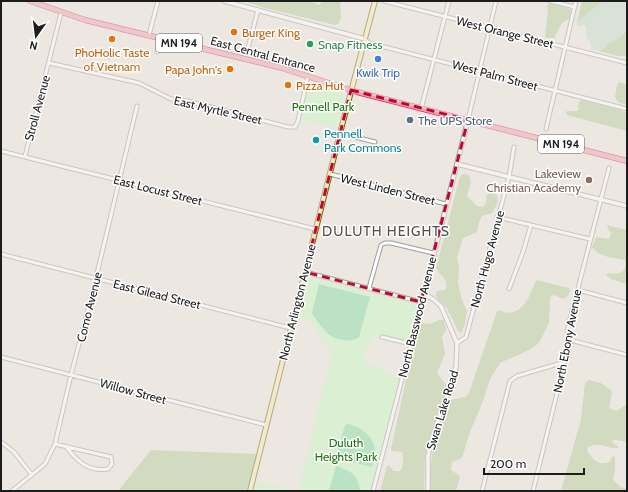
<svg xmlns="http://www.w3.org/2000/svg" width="628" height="492" viewBox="0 0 628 492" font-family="Cabin,sans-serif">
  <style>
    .forest { fill: #b2cc97 }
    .wetland { fill: #bedbc8 }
    .park { fill: #c5f8be }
    .pitch { fill: #80dca5 }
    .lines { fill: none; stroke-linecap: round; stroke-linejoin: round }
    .stream { stroke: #a2dada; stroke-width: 1 }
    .minor-casing { stroke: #9d9d9d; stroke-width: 5 }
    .tertiary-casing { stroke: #9d9d9d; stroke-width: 5.5 }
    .secondary-casing { stroke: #6f6407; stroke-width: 6 }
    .trunk-casing { stroke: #d32786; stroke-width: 6 }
    .minor { stroke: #fff; stroke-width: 3 }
    .tertiary { stroke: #fff; stroke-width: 3.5 }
    .secondary { stroke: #f8edb5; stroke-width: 4 }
    .trunk { stroke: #efa3a4; stroke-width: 4.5 }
    .marked { fill: none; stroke: #c4042d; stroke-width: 3; stroke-dasharray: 8 5; stroke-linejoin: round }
    .food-dot { fill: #e8710a; stroke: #fff; stroke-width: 1.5 }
    .leisure-dot { fill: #2e9e5b; stroke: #fff; stroke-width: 1.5 }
    .shop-dot { fill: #3f7fe0; stroke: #fff; stroke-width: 1.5 }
    .service-dot { fill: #5c6f8a; stroke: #fff; stroke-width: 1.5 }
    .culture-dot { fill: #0f9aa8; stroke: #fff; stroke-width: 1.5 }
    .education-dot { fill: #8d6e63; stroke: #fff; stroke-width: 1.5 }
    .labels { text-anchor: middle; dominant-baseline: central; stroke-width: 3; stroke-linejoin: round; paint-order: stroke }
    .shield { fill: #fff; stroke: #606060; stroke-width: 1 }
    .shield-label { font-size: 11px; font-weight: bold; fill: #1c1c1c }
    .food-label { font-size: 12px; fill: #c56008; stroke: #fff; text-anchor: start }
    .street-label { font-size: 12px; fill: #1c1c1c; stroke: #fff }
    .leisure-label { font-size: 12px; fill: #27864d; stroke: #fff; text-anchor: start }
    .shop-label { font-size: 12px; fill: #366cbe; stroke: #fff }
    .park-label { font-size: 12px; fill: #1b760d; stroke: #fff }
    .service-label { font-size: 12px; fill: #4e5e75; stroke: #fff; text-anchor: start }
    .culture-label { font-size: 12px; fill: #0d838f; stroke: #fff; text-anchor: start }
    .education-label { font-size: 12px; fill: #785e54; stroke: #fff; text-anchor: end }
    .quarter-label { font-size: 14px; letter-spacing: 1px; fill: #4f4f4f; stroke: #fff }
  </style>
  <rect width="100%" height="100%" fill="#ede7e1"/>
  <path class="forest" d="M243,1h67l9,4 4,-4h18c-3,7 3,16 -3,23l-3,1 -70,-17z
    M582,1h21l-26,21z
    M549,3l21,6 2,3 -3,7 -7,4 -8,15h-8l-1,-1 3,-27 -1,-4z
    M627,30l-1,26h-9l-18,-5 5,-3 3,-4 13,-7z
    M619,82l8,3v20l-9,-3 -3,-5 2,-12z
    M581,100l39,10 7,3v18l-60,-16 -1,-3 1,-1h11l1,-9z
    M463,174h4c7,5 2,15 0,22l10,10 6,1 3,-4 1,-9 5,-3h2c7,8 3,14 -2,22l-10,3 -3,6 -2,10 -14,6 -6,20 2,9 -1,16 4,17 5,11 -2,13 -4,9 -3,-2 -11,-23 -10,-10 -1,-3 1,-4 8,-1c5,-10 -5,-14 -9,-22l24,-92z
    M607,225l20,5v54l-16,-5 -5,-4 2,-2c9,2 20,1 17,-13 -11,-2 -27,-3 -33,-13l4,-10 13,2 2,-6 -3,-4z
    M537,280l32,8 1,3 -2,5 -5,3 -9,-4 -4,2 -1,26 -10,20 -8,6 -31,14 -10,16 -7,22 -13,31 -8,26 -10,4 -1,8 9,6 -4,15h-25c-2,-26 2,-50 11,-75 2,-5 4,-12 8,-16l15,-3 4,-4 28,-82c4,-1 7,2 12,2 16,-2 21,-18 26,-31z
    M439,320h5l2,10 -4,7 3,17 -8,19 10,13 -1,3 -19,56 -2,11 -1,35h-44l7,-25 1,-1 6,6h7c2,-6 3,-13 1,-19l-10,-1 -1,-2 27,-124 3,-2 10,1z
    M589,380l12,3 10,7 1,5 -3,12 2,2 6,2 10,-7v38l-11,-2h-3l-1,2 6,4v2c-13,1 -15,-7 -30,-1l-1,3c4,9 12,16 22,12l3,-5 3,-1v14l-2,10 8,7 6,2v2h-66l20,-72 4,-36z
    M151,450l108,4 -11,37h-130z"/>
  <path class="wetland" d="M603,1h24v29l-7,7 -13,7 -3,4 -5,3 -8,-2v-5l-5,-7v-11l-2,-1 -6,1 -1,-4z"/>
  <path class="park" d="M312,83l29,10 3,5 -8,30 -35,-9 8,-35z
    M309,277l16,2 90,23 2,2 -8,34 -3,2 -31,-6 -3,3 -9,22 2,4 37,16 -29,112h-120l3,-10 42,10 35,-142c-12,-5 -16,-16 -21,-27l-15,-4 10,-38z"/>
  <path class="pitch" d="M319,284l51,13 -11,40c-6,6 -21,3 -28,-1 -5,-3 -16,-17 -19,-23z
    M346,424c12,1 26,10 29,24 1,5 -2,13 -3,19l-36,-9 8,-30z
    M336,466c15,5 22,8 24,25h-31z"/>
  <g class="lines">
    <path class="stream" d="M579,25l26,-24"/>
    <g class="minor-casing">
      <path id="minor" d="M384,1l243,62
        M550,1l25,6
        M149,35l9,-34
        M365,39l4,4 258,66
        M248,48l10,-38
        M157,52l3,-14
        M49,63l90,20 32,16 17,2 100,26h7l3,-6 10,-45
        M421,109l28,-108
        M468,120l28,-119
        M546,129l30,-128
        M340,133l35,9
        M1,151l314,78
        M25,156l36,-143
        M330,174l116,30
        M497,217l93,22
        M1,254l289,74
        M305,272l116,30
        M369,288l12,-43 4,-2h6l42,10
        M509,289l14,-37 8,-27
        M578,290l49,13
        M382,337l29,7
        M570,340l57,15
        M457,343l9,-6 43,-160 5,-30
        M1,357l265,68
        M1,442l13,10 18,23
        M55,444l56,13 1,7 -4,5c-19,3 -30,-7 -41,-21
        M12,491l33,-27 10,-20 16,-69 25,-97 41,-172
        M373,491l51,-197
        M482,491l28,-110 7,-5 48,-14
        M533,491l37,-151 -3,-9 42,-163"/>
    </g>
    <g class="tertiary-casing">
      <path id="tertiary" d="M224,1l141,38
        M457,164l170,42
        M428,491v-35l3,-14 25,-75 1,-24 -16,-37 -8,-7 -9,-5 44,-174"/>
    </g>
    <g class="secondary-casing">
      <path id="secondary" d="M250,491l90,-358 35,-132"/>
    </g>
    <g class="trunk-casing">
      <path id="trunk" d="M30,1l55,19 197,48 75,24 270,69"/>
    </g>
    <use href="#minor" class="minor"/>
    <use href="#tertiary" class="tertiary"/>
    <use href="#secondary" class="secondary"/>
    <use href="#trunk" class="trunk"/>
  </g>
  <path d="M0 0H628V492H0ZM351,90l117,30 -47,182 -116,-30z" fill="#ede7e1" fill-opacity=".55" fill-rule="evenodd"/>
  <path class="marked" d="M351,90l117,30 -47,182 -116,-30z"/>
  <g class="food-dot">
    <circle cx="234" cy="32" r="4"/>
    <circle cx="112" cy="39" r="4"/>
    <circle cx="230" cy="69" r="4"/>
    <circle cx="288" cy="85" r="4"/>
  </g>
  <circle class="leisure-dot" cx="310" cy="44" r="4"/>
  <circle class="shop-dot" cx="378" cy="59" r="4"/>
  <circle class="service-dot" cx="410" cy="120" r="4"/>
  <circle class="culture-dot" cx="316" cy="140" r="4"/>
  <circle class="education-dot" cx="589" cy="180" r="4"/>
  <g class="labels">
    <g class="shield">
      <rect x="156" y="34" width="46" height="18" rx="3"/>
      <rect x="538" y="135" width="46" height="18" rx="3"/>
    </g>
    <g class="shield-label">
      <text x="179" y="43">MN 194</text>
      <text x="561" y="144">MN 194</text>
    </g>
    <g class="food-label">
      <text x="242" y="32">Burger King</text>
      <text x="112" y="52" text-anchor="middle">PhoHolic Taste<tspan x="112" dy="14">of Vietnam</tspan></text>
      <text x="222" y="69" text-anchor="end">Papa John's</text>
      <text x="296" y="85">Pizza Hut</text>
    </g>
    <g class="street-label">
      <text transform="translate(505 32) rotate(14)">West Orange Street</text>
      <text transform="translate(263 54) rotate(15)">East Central Entrance</text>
      <text transform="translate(495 75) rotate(15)">West Palm Street</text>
      <text transform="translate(37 108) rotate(-75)">Stroll Avenue</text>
      <text transform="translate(218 110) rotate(13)">East Myrtle Street</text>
      <text transform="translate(388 189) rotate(14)">West Linden Street</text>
      <text transform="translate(158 190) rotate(14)">East Locust Street</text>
      <text transform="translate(487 259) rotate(-75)">North Hugo Avenue</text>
      <text transform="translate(157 294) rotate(14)">East Gilead Street</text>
      <text transform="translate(297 302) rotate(-76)">North Arlington Avenue</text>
      <text transform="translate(89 307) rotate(-76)">Como Avenue</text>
      <text transform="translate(417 317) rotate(-76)">North Basswood Avenue</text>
      <text transform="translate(567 341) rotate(-79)">North Ebony Avenue</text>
      <text transform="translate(133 391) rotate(15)">Willow Street</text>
      <text transform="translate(442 410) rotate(-73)">Swan Lake Road</text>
    </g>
    <g class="leisure-label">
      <text x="318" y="44">Snap Fitness</text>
    </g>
    <g class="shop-label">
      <text x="378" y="72">Kwik Trip</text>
    </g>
    <g class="park-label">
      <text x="323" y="106">Pennell Park</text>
      <text x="346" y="442">Duluth<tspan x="346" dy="14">Heights Park</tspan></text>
    </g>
    <g class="service-label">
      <text x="418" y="120">The UPS Store</text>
    </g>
    <g class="culture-label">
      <text x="324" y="133">Pennell<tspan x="324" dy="14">Park Commons</tspan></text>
    </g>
    <g class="education-label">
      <text x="581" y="173">Lakeview<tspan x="581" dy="14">Christian Academy</tspan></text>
    </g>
    <g class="quarter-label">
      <text x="386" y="231">DULUTH HEIGHTS</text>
    </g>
  </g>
  <rect width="628" height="492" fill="none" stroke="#1c1c1c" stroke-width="4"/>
  <g transform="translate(36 36) rotate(194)" stroke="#ffffff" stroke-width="3" paint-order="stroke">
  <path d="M0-3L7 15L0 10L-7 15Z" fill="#1c1c1c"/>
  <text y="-6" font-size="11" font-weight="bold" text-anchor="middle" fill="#1c1c1c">N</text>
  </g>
  <path d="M484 468v6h100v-6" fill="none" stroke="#1c1c1c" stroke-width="2"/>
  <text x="490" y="468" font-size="12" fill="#1c1c1c" stroke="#ffffff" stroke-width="3" paint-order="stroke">200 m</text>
</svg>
